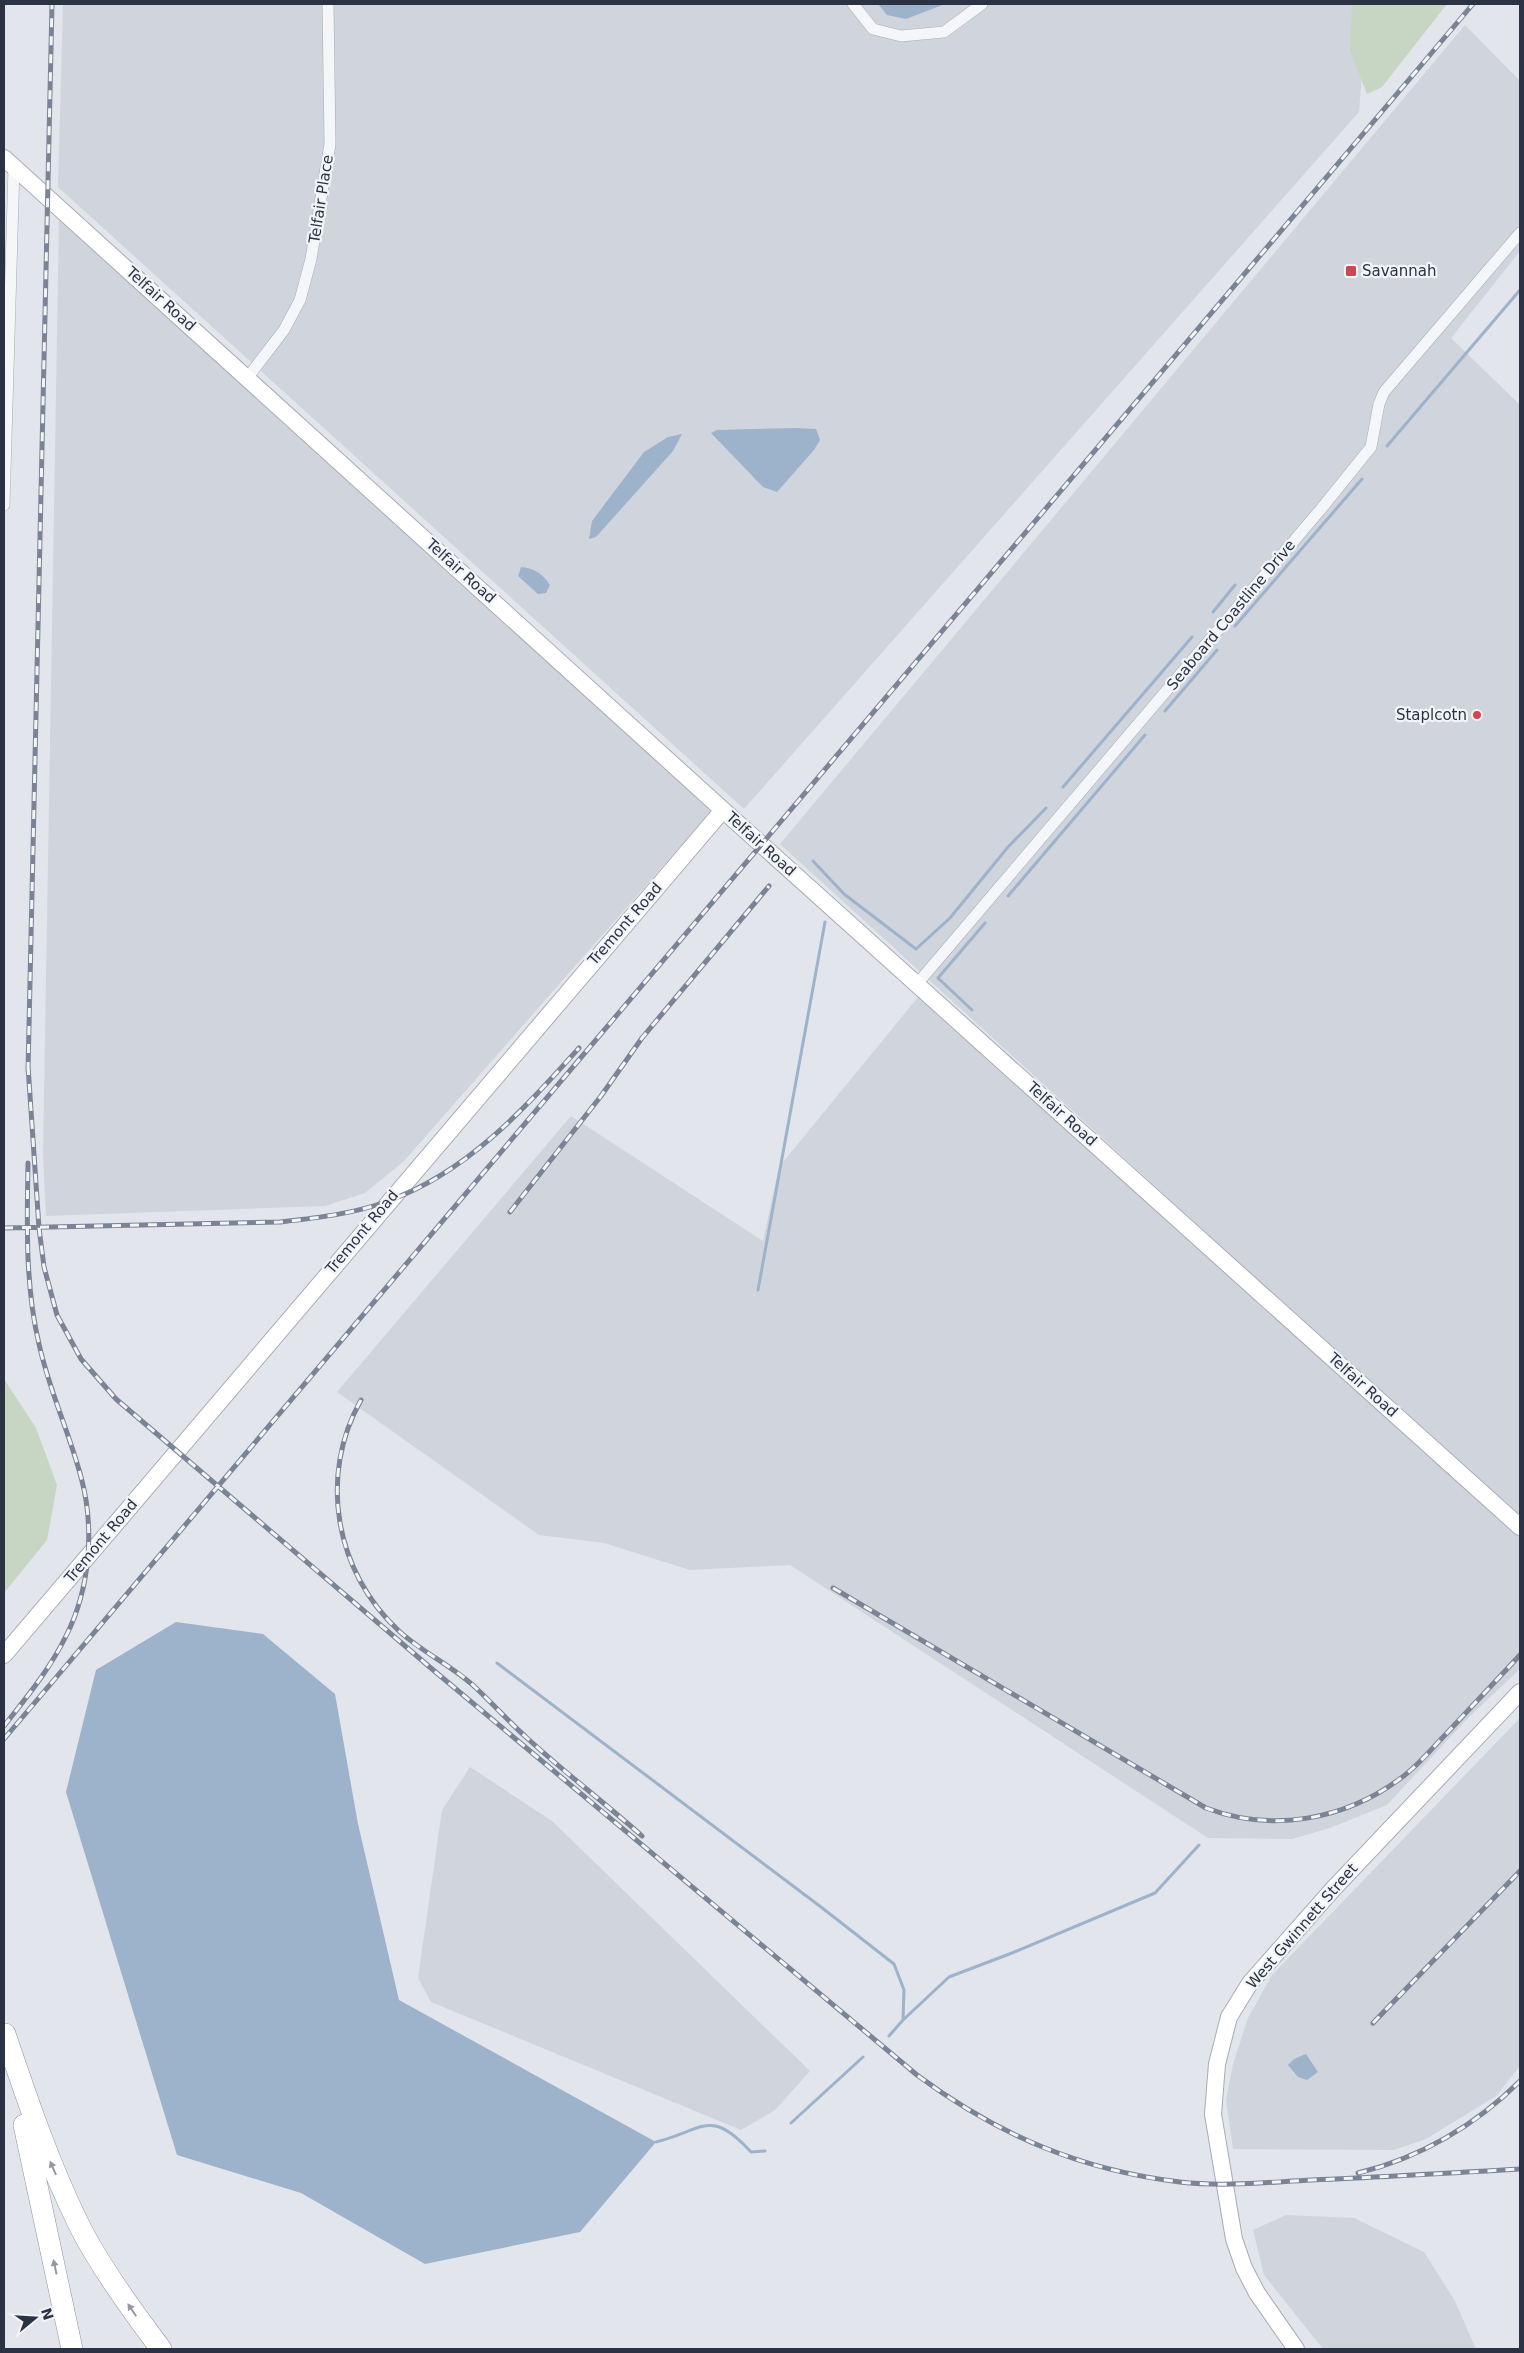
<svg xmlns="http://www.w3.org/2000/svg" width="1524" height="2353" viewBox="0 0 1524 2353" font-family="'DejaVu Sans',sans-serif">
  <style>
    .built { fill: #d0d4dd }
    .green { fill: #c7d5c3 }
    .water { fill: #9db2cb }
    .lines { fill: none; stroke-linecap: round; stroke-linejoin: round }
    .stream { stroke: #9db2cb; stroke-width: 3 }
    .street-casing { stroke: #a7acb5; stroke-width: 12 }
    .secondary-casing { stroke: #a7acb5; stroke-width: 18 }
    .highway-casing { stroke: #8992a2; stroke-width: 22 }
    .street { stroke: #f5f6f9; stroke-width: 11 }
    .secondary { stroke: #fff; stroke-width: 16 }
    .highway { stroke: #fff; stroke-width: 21 }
    .rail-casing { stroke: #7b8495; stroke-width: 5 }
    .rail { stroke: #f2f4f8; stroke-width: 3; stroke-dasharray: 9; stroke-linecap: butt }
    .oneway { fill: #9498a1 }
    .poi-dot { fill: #d14556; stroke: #f2f4f8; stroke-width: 2 }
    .labels { text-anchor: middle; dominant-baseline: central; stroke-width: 4.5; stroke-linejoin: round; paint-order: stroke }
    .street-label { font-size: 15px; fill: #2a3243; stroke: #f2f4f8 }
    .poi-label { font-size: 15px; fill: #2a3243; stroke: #f2f4f8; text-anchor: start }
  </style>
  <rect width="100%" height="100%" fill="#e2e5eb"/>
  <path class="built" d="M63,4h1304l-8,108 -615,697 -686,-622z
    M1465,25l55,56v170l-69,87 69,67v1114l-740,-675z
    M59,218l654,591 -309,352 -39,32 -40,13 -279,10 -3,-62z
    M919,996l601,541v132l-53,50 -80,86 -57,23 -38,11 -84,-1 -418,-273 -100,5 -86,-27 -65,-8 -202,-143 234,-276 192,125 16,-74z
    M1520,1718v348l-24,30 -70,43 -32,11 -161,-1 -7,-49 7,-36 15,-46 24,-43z
    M470,1767l82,54 258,250 -35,39 -34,20 -310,-128 -13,-24 24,-168z
    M1286,2215l68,3 70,34 31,49 21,48h-153l-59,-74 -11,-45z"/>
  <path class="green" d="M1352,4h95l-65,83 -15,7 -17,-44z
    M4,1379l32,49 21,57 -10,55 -43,53z"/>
  <path class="water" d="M878,4h67l-39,15 -19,-4z
    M795,428l21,1 4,11 -6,10 -37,42 -14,-5 -52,-54 6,-3z
    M682,434l-9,17 -77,86 -7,2 3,-18 52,-69 24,-15z
    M521,567c13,1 22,7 29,18l-4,8 -8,1 -20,-18z
    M176,1622l87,12 72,60 23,130 41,176 257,142 -76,90 -155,32 -124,-71 -124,-38 -111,-363 30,-122z
    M1306,2054l12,18 -11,8 -9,-3 -10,-12 6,-6z"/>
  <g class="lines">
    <path class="stream" d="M1387,446l133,-156
      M1213,612l22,-27
      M1235,626l127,-147
      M1165,711l52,-61
      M1063,787l129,-150
      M813,861l31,33 72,55 34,-31 58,-71 38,-39
      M1008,896l137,-161
      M972,1010l-34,-32 47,-55
      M758,1290l67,-368
      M497,1663l324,244 73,57 10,26 -1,30 -14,16
      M903,2020l46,-43 63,-24 143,-60 44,-48
      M791,2123l72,-66
      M656,2142c48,-12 54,-35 95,10l14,-1"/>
    <g class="street-casing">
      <path id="street" d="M853,4l20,25 28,7 43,-4 38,-28
        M248,377l36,-47 16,-30 11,-41 19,-115 -2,-140
        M4,505l10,-338
        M917,984l404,-475 50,-62 8,-43 5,-12 136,-159"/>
    </g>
    <g class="secondary-casing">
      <path id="secondary" d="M4,158l719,652 797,717
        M4,1655l719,-845
        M1296,2349l-39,-56 -13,-25 -10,-29 -21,-125 4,-50 12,-47 21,-34 84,-95 186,-196"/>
    </g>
    <g class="highway-casing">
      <path id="highway" d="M5,2034c22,65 44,130 74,191 21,42 54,87 82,124
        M24,2125l48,224"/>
    </g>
    <use href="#street" class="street"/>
    <use href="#secondary" class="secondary"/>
    <use href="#highway" class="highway"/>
    <g class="rail-casing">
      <path id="rail" d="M28,1066l11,162 5,39 13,48 24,44 35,40 316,270 485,406c81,60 163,95 263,107 44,5 89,0 132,-2 70,-3 139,-7 208,-11
        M28,1071l24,-1067
        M510,1212l91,-116 41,-58 127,-152
        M4,1228l276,-6c36,-4 74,-8 108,-21 80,-29 136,-92 191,-153
        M361,1400c-43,76 -26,172 38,231 24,22 54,35 77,57 17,16 33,34 51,50 37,34 78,65 115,98
        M833,1588l373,220c66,25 139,12 195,-30 17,-12 31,-30 46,-45 24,-26 49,-52 73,-78
        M4,1726c22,-28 46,-57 62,-90 24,-47 29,-108 15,-159 -12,-45 -32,-87 -42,-133 -14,-59 -12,-120 -11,-181
        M4,1739l1469,-1735
        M1373,2023l147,-152
        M1358,2173c62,-15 118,-48 162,-92"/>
    </g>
    <use href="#rail" class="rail"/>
  </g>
  <defs><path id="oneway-solid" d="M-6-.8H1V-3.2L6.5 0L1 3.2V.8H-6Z" transform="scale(1.25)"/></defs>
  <g class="oneway">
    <use href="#oneway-solid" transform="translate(53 2168) rotate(-114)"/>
    <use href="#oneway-solid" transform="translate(55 2267) rotate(-102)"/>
    <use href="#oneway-solid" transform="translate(132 2310) rotate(-124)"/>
  </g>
  <g class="poi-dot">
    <rect x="1345" y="265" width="12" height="12" rx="2.5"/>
    <circle cx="1477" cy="715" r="5"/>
  </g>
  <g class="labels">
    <g class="street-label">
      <text transform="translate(321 199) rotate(-81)">Telfair Place</text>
      <text transform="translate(161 299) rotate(42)">Telfair Road</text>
      <text transform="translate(461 571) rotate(42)">Telfair Road</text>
      <text transform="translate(1231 615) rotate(-50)">Seaboard Coastline Drive</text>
      <text transform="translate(761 844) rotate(42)">Telfair Road</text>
      <text transform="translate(625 924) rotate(-49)">Tremont Road</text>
      <text transform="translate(1062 1114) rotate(42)">Telfair Road</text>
      <text transform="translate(362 1232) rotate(-50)">Tremont Road</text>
      <text transform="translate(1363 1385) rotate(42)">Telfair Road</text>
      <text transform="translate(101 1541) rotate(-50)">Tremont Road</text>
      <text transform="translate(1302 1926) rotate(-49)">West Gwinnett Street</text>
    </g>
    <g class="poi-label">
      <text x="1362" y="271">Savannah</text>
      <text x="1467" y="715" text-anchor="end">Staplcotn</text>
    </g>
  </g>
  <rect width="1524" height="2353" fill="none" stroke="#2a3243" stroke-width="10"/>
  <g transform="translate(35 2318) rotate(72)" stroke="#f2f4f8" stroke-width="4" paint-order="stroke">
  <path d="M0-4L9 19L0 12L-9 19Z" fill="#2a3243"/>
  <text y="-8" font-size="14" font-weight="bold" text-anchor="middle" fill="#2a3243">N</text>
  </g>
</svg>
